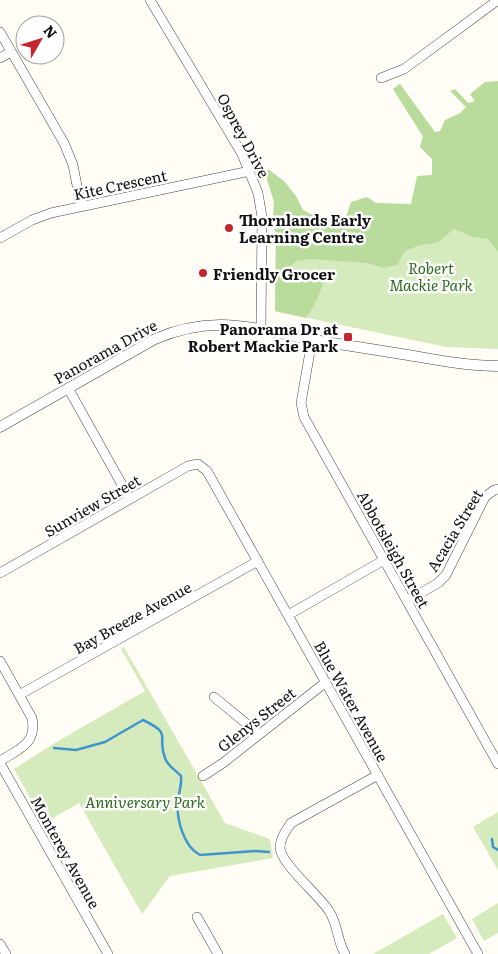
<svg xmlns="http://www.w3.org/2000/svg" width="498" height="954" viewBox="0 0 498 954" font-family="Literata,serif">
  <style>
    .green { fill: #d5ebbd }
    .forest { fill: #b9dc9c }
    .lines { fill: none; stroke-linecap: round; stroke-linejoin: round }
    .stream { stroke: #3f96cf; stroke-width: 2.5 }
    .minor-casing { stroke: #444; stroke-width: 10 }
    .tertiary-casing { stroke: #444; stroke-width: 11 }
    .minor { stroke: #fff; stroke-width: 9 }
    .tertiary { stroke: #fff; stroke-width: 10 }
    .poi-dot { fill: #c4262e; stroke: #fff; stroke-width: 2 }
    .labels { text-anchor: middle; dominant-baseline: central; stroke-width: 5; stroke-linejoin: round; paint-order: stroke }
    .street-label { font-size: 15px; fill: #111; stroke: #fff }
    .poi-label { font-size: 15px; font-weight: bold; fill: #111; stroke: #fff; text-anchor: start }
    .park-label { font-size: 15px; font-style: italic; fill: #2f6b1f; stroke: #fff }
  </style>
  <rect width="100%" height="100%" fill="#fffdf5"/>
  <path class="green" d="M400,84l45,63 53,-38v240l-52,-2 -171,-36 1,-76 186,-36 -69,-110z
    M124,647l101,176 45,16 3,19 -103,18 -28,38 -63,-111 -35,20 -30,-54 44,-28 87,-50 -24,-42z
    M498,812v58l-25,-43z
    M498,903v30l-14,8 -12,-22z
    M443,914l14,24 -28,16h-56z"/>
  <path class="forest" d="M498,81v171l-10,-13 -15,-2 -19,-8 -17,14 -17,2 -15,6 -8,14 -14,3 -16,-5 -56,-4 -15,2 -9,9 9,9 29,-5c-3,16 -9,30 -19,44l-31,-7 1,-76 -3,-12 1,-21 -8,-26 2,-7 16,12 12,15 7,14 23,12 19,-2 6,-18 16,-5 9,6 35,1 6,-28 15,-1v-16l-12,-12 3,-11 -30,-47 7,-5 35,48 5,-1 5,-11 15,-7 6,-6 -16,-16 5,-2 13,14 7,-2 -5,-7 15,-12z"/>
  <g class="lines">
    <path class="stream" d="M54,748l22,2 29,-8 38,-22c31,15 13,15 22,38 3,9 11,12 16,18 1,8 -2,16 -3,24 -2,18 5,46 22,55l55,-4 14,1
      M492,839l1,8 5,3"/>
    <g class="minor-casing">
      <path id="minor" d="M150,0l92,154 16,39 4,24 -1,111
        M0,32l64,111 9,22 8,41
        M0,58l11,-6
        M381,78l23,-9 94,-69
        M0,238l32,-18 19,-7 199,-42
        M312,340l-11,63 3,14 194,347
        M68,388l62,111
        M0,573l188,-107 10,-2 9,7 271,483
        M407,601l31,-18 8,-8 39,-78 9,-7 4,-1
        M288,615l96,-55
        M0,661l32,57c5,26 -13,31 -32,43
        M19,695l239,-134
        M214,697l45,37
        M0,763l108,191
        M203,776l20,-13 103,-81
        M197,917l21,37
        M0,944l6,10
        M345,954c-8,-13 -7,-30 -16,-43 -9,-15 -48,-47 -49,-63 0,-10 6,-17 11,-25l87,-48"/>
    </g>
    <g class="tertiary-casing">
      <path id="tertiary" d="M0,427l155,-88c60,-26 99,-10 159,1 31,5 63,10 94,15 30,5 59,11 90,11"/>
    </g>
    <use href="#minor" class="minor"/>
    <use href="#tertiary" class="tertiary"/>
  </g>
  <g class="poi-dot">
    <circle cx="229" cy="228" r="5"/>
    <circle cx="203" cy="273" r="5"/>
    <rect x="343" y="332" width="10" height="10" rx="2.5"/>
  </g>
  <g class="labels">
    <g class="street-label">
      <text transform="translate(244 135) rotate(62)">Osprey Drive</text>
      <text transform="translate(120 184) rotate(-12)">Kite Crescent</text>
      <text transform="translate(105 351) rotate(-29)">Panorama Drive</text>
      <text transform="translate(92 505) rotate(-30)">Sunview Street</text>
      <text transform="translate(454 530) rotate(-59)">Acacia Street</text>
      <text transform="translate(394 549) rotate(61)">Abbotsleigh Street</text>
      <text transform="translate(132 617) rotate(-29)">Bay Breeze Avenue</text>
      <text transform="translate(352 701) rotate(61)">Blue Water Avenue</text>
      <text transform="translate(256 719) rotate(-38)">Glenys Street</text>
      <text transform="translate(66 852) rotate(61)">Monterey Avenue</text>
    </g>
    <g class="poi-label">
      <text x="239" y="219">Thornlands Early<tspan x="239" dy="17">Learning Centre</tspan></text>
      <text x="213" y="273">Friendly Grocer</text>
      <text x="338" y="328" text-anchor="end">Panorama Dr at<tspan x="338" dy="17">Robert Mackie Park</tspan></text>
    </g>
    <g class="park-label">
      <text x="431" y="267">Robert<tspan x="431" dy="17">Mackie Park</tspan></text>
      <text x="145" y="801">Anniversary Park</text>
    </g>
  </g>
  <g transform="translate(40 40) rotate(51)"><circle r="24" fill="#ffffff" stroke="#a0a0a0"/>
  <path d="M0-4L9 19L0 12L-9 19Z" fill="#c4262e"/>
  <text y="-8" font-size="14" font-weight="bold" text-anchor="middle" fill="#111111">N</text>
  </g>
</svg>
